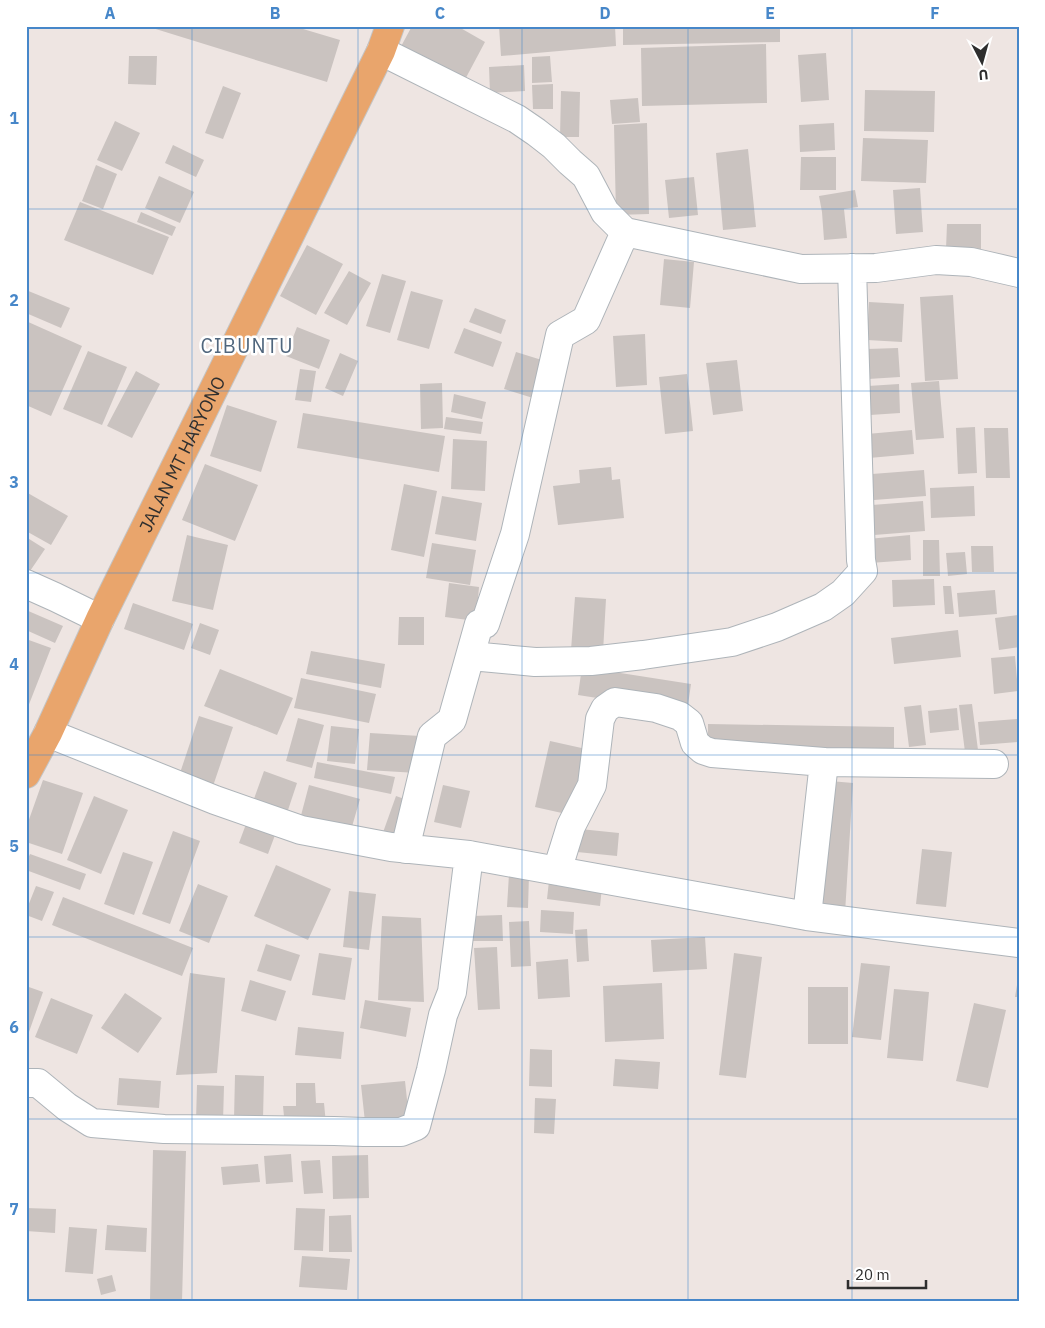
<svg xmlns="http://www.w3.org/2000/svg" width="1045" height="1328" viewBox="0 0 1045 1328" font-family="'IBM Plex Sans',sans-serif">
  <style>
    .building { fill: #cac3c0 }
    .lines { fill: none; stroke-linecap: round; stroke-linejoin: round }
    .minor-casing { stroke: #aeb4b9; stroke-width: 30 }
    .major-casing { stroke: #c4c4c4; stroke-width: 30 }
    .minor { stroke: #fff; stroke-width: 28 }
    .major { stroke: #e9a56c; stroke-width: 28 }
    .grid { fill: none; stroke: #4787c9; stroke-width: 1; stroke-opacity: 0.55 }
    .labels { text-anchor: middle; dominant-baseline: central; stroke-width: 5; stroke-linejoin: round; paint-order: stroke }
    .street-label { font-size: 18px; fill: #2e2e2e; stroke: #fff }
    .quarter-label { font-size: 20px; letter-spacing: 1px; fill: #50667d; stroke: #fff }
    .neatline { fill: none; stroke: #4787c9; stroke-width: 2 }
    .grid-label { font-size: 16px; text-anchor: middle; font-weight: bold; fill: #4787c9 }
  </style>
  <rect width="100%" height="100%" fill="#eee5e2"/>
  <path class="building" d="M146,26h147l47,14 -13,42z
    M412,26h45l28,16 -24,45 -63,-35z
    M499,26h116l1,20 -115,10z
    M623,26h157v16l-157,3z
    M766,44l1,59 -125,3 -1,-58z
    M826,53l3,47 -28,2 -3,-47z
    M129,56h28l-1,29 -28,-1z
    M550,56l2,26 -20,1v-26z
    M524,65l1,26 -35,2 -1,-26z
    M553,84v25h-20l-1,-24z
    M223,86l18,7 -18,46 -18,-6z
    M865,90l70,1 -1,41 -70,-1z
    M561,91l19,1 -1,45h-19z
    M638,98l2,24 -28,2 -2,-24z
    M115,121l25,12 -18,38 -25,-11z
    M647,123l2,91 -33,1 -2,-90z
    M834,123l1,27 -35,2 -1,-27z
    M863,138l65,2 -2,43 -65,-2z
    M173,145l31,15 -8,17 -31,-14z
    M748,149l8,78 -33,3 -7,-77z
    M801,157h35v33h-36z
    M96,165l21,9 -14,35 -21,-8z
    M159,176l35,16 -14,31 -35,-15z
    M694,177l4,38 -29,3 -4,-38z
    M920,188l3,44 -27,2 -3,-44z
    M855,190l3,17 -14,2 3,29 -23,2 -2,-28 -3,-16z
    M80,202l89,35 -16,38 -89,-35z
    M141,212l35,15 -4,9 -35,-14z
    M947,224h34v26l-35,-1z
    M307,245l36,19 -27,51 -36,-19z
    M664,259l30,3 -4,46 -30,-3z
    M349,271l22,12 -24,42 -23,-12z
    M382,274l24,7 -16,52 -24,-7z
    M26,290l44,18 -9,20 -35,-15z
    M411,291l32,9 -14,49 -32,-9z
    M953,295l5,84 -33,2 -5,-84z
    M869,302l35,2 -2,38 -35,-2z
    M475,308l31,12 -5,14 -32,-12z
    M26,321l56,25 -31,70 -25,-11z
    M297,327l33,13 -11,29 -33,-13z
    M464,328l38,14 -9,25 -39,-14z
    M645,334l2,51 -31,2 -3,-51z
    M898,348l2,29 -32,2 -1,-30z
    M88,351l39,16 -25,58 -39,-16z
    M516,352l29,9 -12,37 -29,-9z
    M340,353l18,8 -15,35 -18,-8z
    M737,360l6,51 -30,4 -7,-52z
    M300,369l16,2 -5,31 -16,-2z
    M136,371l24,13 -28,54 -25,-12z
    M687,374l6,57 -28,3 -6,-57z
    M939,381l5,57 -28,2 -5,-57z
    M442,383l1,45 -22,1 -1,-45z
    M899,384l1,29 -30,2 -2,-29z
    M454,394l32,8 -4,17 -31,-7z
    M227,405l50,16 -16,51 -51,-16z
    M303,413l142,23 -6,36 -142,-24z
    M446,417l37,5 -2,12 -37,-5z
    M975,427l2,46 -19,1 -2,-46z
    M984,428h24l2,50h-24z
    M912,430l2,24 -45,4 -2,-24z
    M453,439l34,2 -2,50 -34,-2z
    M205,464l53,21 -23,56 -53,-21z
    M611,467l1,13 8,-1 4,39 -66,7 -5,-39 27,-3 -1,-13z
    M924,470l2,26 -52,4 -2,-26z
    M404,484l33,7 -13,66 -33,-7z
    M974,486l1,30 -44,2 -1,-30z
    M26,492l42,24 -17,29 -25,-14z
    M442,496l40,7 -6,38 -41,-7z
    M923,501l2,30 -51,4 -2,-30z
    M187,535l41,10 -15,65 -41,-9z
    M910,535l1,25 -41,3 -2,-24z
    M26,537l19,12 -19,28z
    M923,540h16l1,36h-17z
    M432,543l44,7 -6,35 -44,-7z
    M971,546h22l1,26h-22z
    M965,552l2,22 -19,2 -2,-23z
    M934,579l1,26 -42,2 -1,-27z
    M449,583l30,4 -3,34 -31,-4z
    M943,586h8l3,28h-9z
    M995,590l2,24 -38,3 -2,-24z
    M575,597l31,2 -3,53 -32,-2z
    M133,603l60,21 -9,26 -60,-21z
    M26,610l37,16 -8,17 -29,-13z
    M1018,615l1,32 -20,3 -4,-32z
    M399,617h25v28h-26z
    M200,623l19,7 -9,25 -19,-7z
    M958,630l3,27 -67,7 -3,-26z
    M26,639l25,9 -25,64z
    M311,651l74,13 -4,24 -75,-14z
    M1015,656l3,35 -24,3 -3,-36z
    M582,667l109,17 -4,28 -109,-17z
    M220,669l73,29 -16,37 -73,-29z
    M301,678l75,16 -7,29 -75,-15z
    M972,704l6,46 -13,2 -6,-47z
    M921,705l5,40 -17,2 -5,-40z
    M957,708l2,22 -29,3 -2,-22z
    M199,716l34,11 -21,62 -34,-10z
    M298,718l26,7 -12,43 -26,-7z
    M1017,719l2,23 -39,3 -2,-23z
    M708,724l186,3v23l-186,-2z
    M331,726l28,3 -4,35 -28,-3z
    M370,733l50,3 -3,37 -50,-3z
    M550,741l36,8 -15,66 -36,-8z
    M317,762l78,15 -4,17 -77,-16z
    M264,771l33,12 -12,36 -34,-12z
    M43,780l40,13 -21,61 -36,-12v-14z
    M830,781l23,2 -8,130 -23,-2z
    M309,785l51,14 -11,38 -50,-14z
    M443,785l27,6 -9,37 -27,-6z
    M94,796l34,14 -27,64 -34,-14z
    M396,796l17,6 -15,42 -17,-6z
    M249,816l29,11 -10,27 -29,-11z
    M580,829l39,4 -2,23 -40,-4z
    M173,831l27,10 -30,83 -28,-10z
    M922,849l30,3 -6,55 -30,-3z
    M123,852l30,10 -19,53 -30,-11z
    M30,854l56,20 -6,16 -54,-20v-7z
    M276,865l55,24 -23,51 -54,-24z
    M509,874l20,1 -1,33 -21,-1z
    M549,881l53,6 -2,19 -53,-7z
    M198,884l30,12 -19,47 -30,-12z
    M36,886l18,6 -12,29 -16,-6v-4z
    M349,891l27,3 -7,56 -26,-3z
    M63,897l130,51 -11,28 -130,-51z
    M541,910l33,2 -1,22 -33,-2z
    M502,915l1,26h-30l-1,-25z
    M382,916l39,2 3,84 -46,-2z
    M529,921l2,45 -20,1 -2,-45z
    M587,929l2,32 -12,1 -2,-32z
    M705,937l2,32 -54,3 -2,-32z
    M266,944l34,11 -9,26 -34,-10z
    M497,947l3,62 -22,1 -4,-62z
    M319,953l33,5 -7,42 -33,-5z
    M734,953l28,4 -16,121 -27,-3z
    M568,959l2,38 -32,2 -2,-37z
    M861,963l29,3 -9,74 -29,-3z
    M190,973l35,5 -8,95 -41,2z
    M1018,979h1v18h-4z
    M250,980l36,11 -10,30 -35,-10z
    M662,983l2,56 -59,3 -2,-56z
    M26,986l17,6 -14,40 -3,-1z
    M808,987h40v57h-40z
    M894,989l35,3 -6,69 -36,-3z
    M125,993l37,25 -24,35 -37,-25z
    M51,998l42,17 -16,39 -42,-17z
    M365,1000l46,8 -5,29 -46,-9z
    M974,1003l32,7 -18,78 -32,-7z
    M298,1027l46,5 -3,27 -46,-4z
    M530,1049l22,1v37l-23,-1z
    M615,1059l45,3 -2,27 -45,-3z
    M235,1075l29,1 -1,43h-29z
    M119,1078l42,3 -2,27 -42,-3z
    M405,1081l4,37 -44,4 -4,-37z
    M296,1083h19l1,20h8l2,21 -41,3 -2,-21h13z
    M197,1085l27,1 -1,36 -27,-1z
    M535,1098l21,1 -2,35 -20,-1z
    M153,1150l33,1 -4,151 -32,-1z
    M291,1154l2,28 -27,2 -2,-28z
    M368,1155l1,43 -36,1 -1,-43z
    M320,1160l3,33 -19,1 -3,-33z
    M258,1164l2,18 -37,3 -2,-18z
    M26,1208l30,1 -1,24 -29,-2z
    M296,1208l29,1 -2,42 -29,-1z
    M351,1215l1,37h-23v-36z
    M107,1225l40,3 -1,24 -41,-2z
    M69,1227l28,2 -4,45 -28,-2z
    M26,1241h3l-1,40h-2z
    M302,1256l48,3 -3,31 -48,-3z
    M112,1275l4,16 -15,4 -4,-16z"/>
  <g class="lines">
    <g class="minor-casing">
      <path id="minor" d="M381,51l136,68 19,13 18,14 16,16 16,14 19,36 20,20 176,37 75,-1 60,-8 35,2 48,11
        M26,584l29,13 45,22
        M471,656l64,6 56,-1 52,-6 89,-13 45,-15 46,-20 20,-14 20,-22 -2,-11 -9,-292
        M48,733l167,67 86,30 90,17 78,8 338,61 212,27
        M405,849l27,-113 20,-16 27,-96h6l30,-90 45,-199 26,-15 39,-88
        M557,871l14,-45 21,-41 8,-66 5,-10 10,-7 41,6 24,8 9,7 6,20 8,7 9,3 112,9 170,2
        M807,916l17,-154
        M26,1083h12l29,24 25,16 72,6 170,2 30,1h37l15,-6 15,-56 12,-55 9,-23 17,-137"/>
    </g>
    <g class="major-casing">
      <g id="major">
        <path id="s1" d="M26,774l22,-41 52,-114 281,-568 9,-25"/>
      </g>
    </g>
    <use href="#minor" class="minor"/>
    <use href="#major" class="major"/>
  </g>
  <path class="grid" d="M192,26v1276M358,26v1276M522,26v1276M688,26v1276M852,26v1276M26,209h993M26,391h993M26,573h993M26,755h993M26,937h993M26,1119h993"/>
  <g class="labels">
    <g class="street-label">
      <text stroke="none"><textPath href="#s1" startOffset="356">JALAN MT HARYONO</textPath></text>
    </g>
    <g class="quarter-label">
      <text x="247" y="345">CIBUNTU</text>
    </g>
  </g>
  <rect width="1045" height="1328" fill="none" stroke="#ffffff" stroke-width="55"/>
  <g transform="translate(982 62) rotate(174)" stroke="#ffffff" stroke-width="4" paint-order="stroke">
  <path d="M0-4L9 19L0 12L-9 19Z" fill="#2e2e2e"/>
  <text y="-8" font-size="14" font-weight="bold" text-anchor="middle" fill="#2e2e2e">U</text>
  </g>
  <path d="M848 1280v8h78v-8" fill="none" stroke="#2e2e2e" stroke-width="2.5"/>
  <text x="855" y="1280" font-size="15" fill="#2e2e2e" stroke="#ffffff" stroke-width="4" paint-order="stroke">20 m</text>
  <rect x="28" y="28" width="990" height="1272" class="neatline"/>
  <g class="grid-label">
    <text x="110" y="19">A</text>
    <text x="275" y="19">B</text>
    <text x="440" y="19">C</text>
    <text x="605" y="19">D</text>
    <text x="770" y="19">E</text>
    <text x="935" y="19">F</text>
    <text x="14" y="124">1</text>
    <text x="14" y="306">2</text>
    <text x="14" y="488">3</text>
    <text x="14" y="670">4</text>
    <text x="14" y="852">5</text>
    <text x="14" y="1033">6</text>
    <text x="14" y="1215">7</text>
  </g>
</svg>
